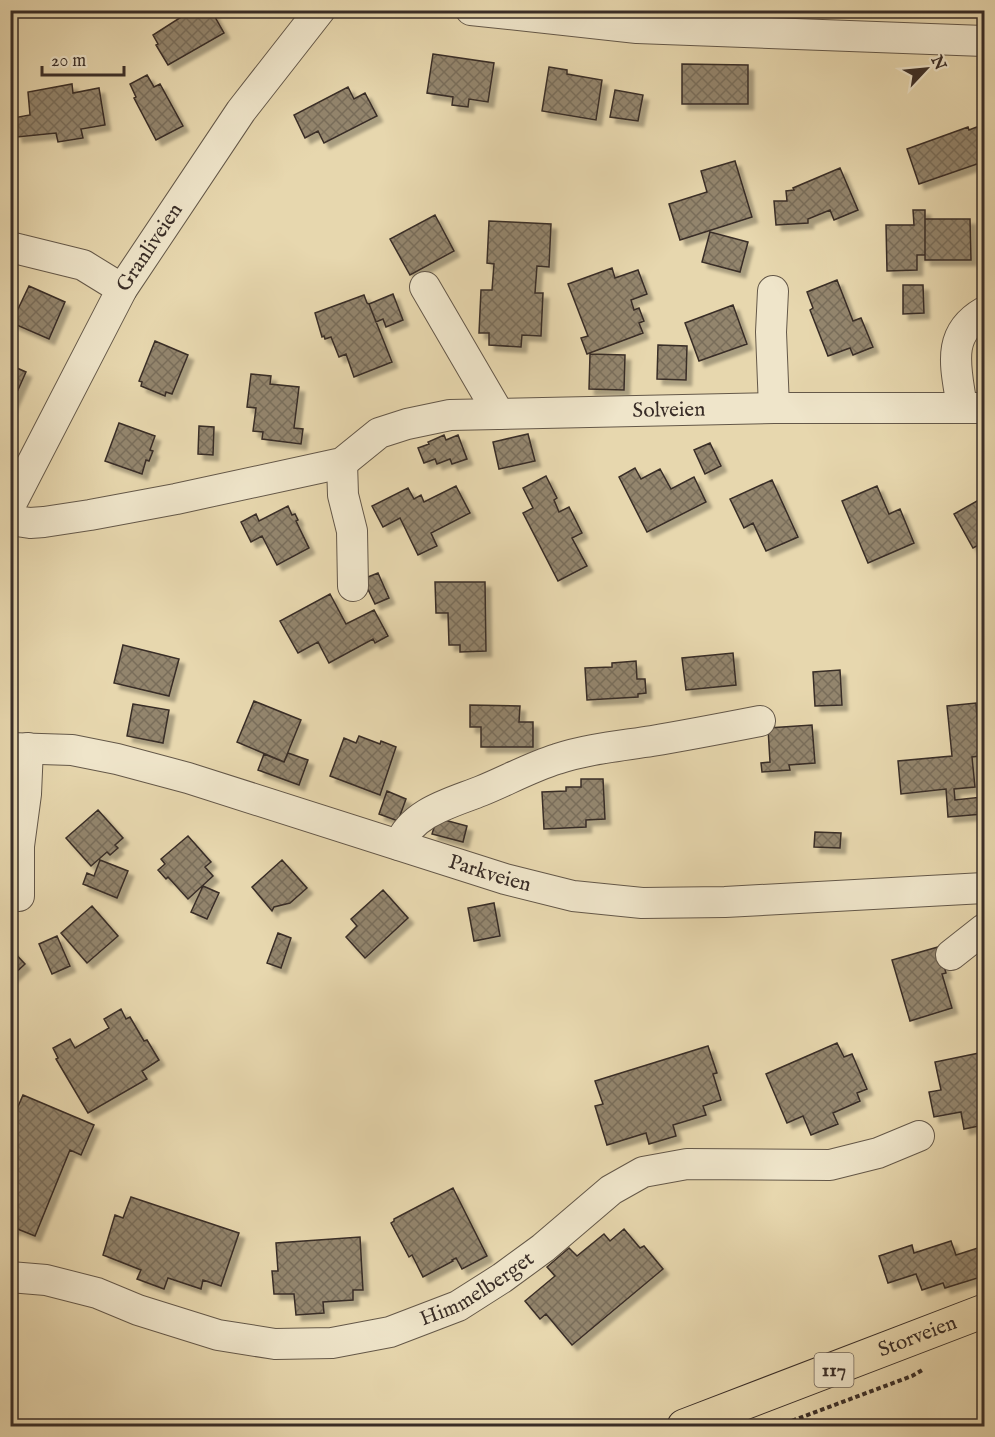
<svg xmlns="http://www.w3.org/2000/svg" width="995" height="1437" viewBox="0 0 995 1437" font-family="'IM FELL English',serif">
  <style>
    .building { fill: url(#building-cross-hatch); stroke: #392d27; stroke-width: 1.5; filter: url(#shadow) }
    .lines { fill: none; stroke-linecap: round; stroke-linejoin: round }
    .minor-casing { stroke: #645849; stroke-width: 32 }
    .major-casing { stroke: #392d27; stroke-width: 35 }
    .path { stroke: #392d27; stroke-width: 4; stroke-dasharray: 4.5 3; stroke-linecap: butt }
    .minor { stroke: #efe5ca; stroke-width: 30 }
    .major { stroke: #e7d7ae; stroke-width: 33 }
    .labels { text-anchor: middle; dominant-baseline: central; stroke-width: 5; stroke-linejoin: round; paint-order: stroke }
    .shield { fill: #efe5ca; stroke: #706458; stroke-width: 1.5 }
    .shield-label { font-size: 20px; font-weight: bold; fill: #392d27 }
    .street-label { font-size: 21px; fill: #392d27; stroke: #efe5ca }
  </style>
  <defs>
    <pattern id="building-cross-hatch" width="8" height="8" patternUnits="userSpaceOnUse" patternTransform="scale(1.5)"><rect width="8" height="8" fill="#93856d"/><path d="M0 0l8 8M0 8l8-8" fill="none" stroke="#796d5a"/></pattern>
    <filter id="shadow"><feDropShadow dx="5.5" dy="5.5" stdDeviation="1.5" flood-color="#0004"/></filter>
  </defs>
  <rect width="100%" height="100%" fill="#e7d7ae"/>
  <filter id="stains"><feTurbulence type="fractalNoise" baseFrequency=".00333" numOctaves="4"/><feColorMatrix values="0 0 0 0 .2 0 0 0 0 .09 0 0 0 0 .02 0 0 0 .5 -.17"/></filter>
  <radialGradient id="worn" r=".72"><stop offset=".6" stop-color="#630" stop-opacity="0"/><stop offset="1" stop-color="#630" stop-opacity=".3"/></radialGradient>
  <path class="building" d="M192,10h19l13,23 -56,32 -12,-20 2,-1 -5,-9z
    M433,54l61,9 -6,39 -19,-3 -1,8 -16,-2 1,-8 -26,-4z
    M682,64l66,1v39h-66z
    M549,67l18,3v4l35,6 -6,40 -54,-9z
    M147,75l7,12 6,-3 23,42 -27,14 -22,-42 2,-1 -6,-13z
    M72,84l1,9 26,-5 6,37 -24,4 2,9 -25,4 -2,-9 -39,4 -4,-19 17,-3 -2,-23z
    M348,87l6,12 11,-6 12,23 -53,27 -6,-12 -13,7 -11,-23z
    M615,90l28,5 -5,26 -28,-4z
    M982,125l2,6v29l-4,1v2l-61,21 -12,-35 61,-22 1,3z
    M735,161l17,56 -72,23 -11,-36 38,-12 -6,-21z
    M840,168l18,42 -24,10 -4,-10 -22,9v4l-32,2 -2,-24h13l-1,-10 8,-1 -1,-2z
    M913,210h12v45h-8v15l-30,1 -1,-46h28z
    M435,215l19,36 -44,24 -20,-36z
    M925,219h45l1,41h-46z
    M489,221l62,3 -2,43 -12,-1 -2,27h8l-2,43 -19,-1 -1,12 -32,-2v-12h-10l2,-43h11l2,-26 -7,-1z
    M710,232l38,10 -8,30 -38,-10z
    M612,268l3,10 23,-8 9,24 -16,6 3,10 5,-2 5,13 -5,2 4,10 -56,21 -6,-16 7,-2 -20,-52z
    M837,280l16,41 8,-3 12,29 -20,8 -3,-7 -22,8 -18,-46 3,-2 -6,-16z
    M903,285h20l1,28 -21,1z
    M29,286l36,16 -16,37 -37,-16 3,-5 -2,-1 4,-9 1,1z
    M393,294l10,26 -17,7 -3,-8 -7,3 -7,-18z
    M364,295l3,8 2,1 23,58 -38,15 -8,-23 -7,3 -8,-20 -6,2 -1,-3 -2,1 -7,-24z
    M733,305l14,39 -48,17 -14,-38z
    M155,341l33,14 -16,39 -6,-2 -1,4 -24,-10 1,-4 -3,-1z
    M658,345l29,1 -1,34 -29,-1z
    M590,354l35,1 -1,35 -35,-1z
    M10,365l16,7 -16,36z
    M251,374l20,2 -1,8 29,3 -5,41 9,1 -2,15 -39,-5 1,-7 -10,-1 3,-23 -9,-1z
    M119,423l36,13 -5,14 3,1 -4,10 -3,-1 -4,14 -37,-13z
    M199,426l15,1 -1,28 -15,-1z
    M528,434l7,27 -36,8 -6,-27z
    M444,435l2,5 12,-5 9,24 -15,5 -2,-5 -13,5 -2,-5 -11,4 -6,-15 11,-4 -1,-2z
    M710,443l11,23 -16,8 -11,-24z
    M635,468l6,11 19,-10 11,20 23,-12 12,25 -59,30 -28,-55z
    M546,476l11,22 -3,2 5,12 10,-5 13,26 -10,5 15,28 -29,15 -35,-68 10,-5 -10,-20z
    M772,480l26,57 -32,14 -13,-28 -9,5 -14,-29z
    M456,486l14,27 -39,20 6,13 -19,9 -18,-37 -17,9 -11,-21 36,-18 6,11 7,-4 3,7z
    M877,486l12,28 11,-5 14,34 -46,20 -26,-62z
    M984,497v45l-11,6 -19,-34z
    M288,506l4,9 3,-1 3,6 -2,1 13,27 -32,17 -15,-29 -11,6 -10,-20 15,-8 3,7z
    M378,573l11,25 -14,6 -12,-25z
    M435,582h50l1,69 -26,1v-7h-11l-1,-32h-12z
    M330,594l16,30 28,-14 14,26 -13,7 -2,-4 -44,24 -11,-21 -20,11 -18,-32z
    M123,645l56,14 -10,37 -55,-13z
    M733,653l3,32 -50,5 -4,-32z
    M636,661l1,18h8l1,14 -8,1v3l-51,3 -2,-32 27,-1v-4z
    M840,670l2,35 -27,1 -2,-34z
    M254,701l47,19 -17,42 -47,-20z
    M976,703l4,53 -8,1 3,30 -21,2 1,11 27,-3 1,17 -35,3 -2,-28 -45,5 -3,-33 54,-5 -5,-50z
    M133,704l36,6 -6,33 -36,-7z
    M470,705l50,1 -1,16h14v25h-52v-20h-11z
    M812,725l3,38 -26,2 1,5 -28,2 -1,-9 9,-1 -2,-34z
    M359,736l21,8 1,-3 15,6 -16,48 -50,-19 14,-38 12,5z
    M288,753l20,7 -9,25 -41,-15 6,-16 20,8z
    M581,779h22l2,40 -19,1v7l-42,2 -2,-37 24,-1v-4h15z
    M387,791l19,8 -8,22 -19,-7z
    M98,810l25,28 -8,7 3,3 -8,7 -3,-3 -16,14 -25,-28z
    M437,818l30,8 -4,16 -31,-8z
    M815,832l26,1 -1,15 -26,-1z
    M188,836l23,26 -6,5 8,9 -25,23 -20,-22 -2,2 -8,-9 7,-6 -4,-5z
    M100,860l28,11 -11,27 -34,-14 4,-11 7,3z
    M282,860l25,28 -17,15 -16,4 -2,4 -20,-24z
    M203,886l16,7 -12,26 -16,-7z
    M383,890l25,28 -43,40 -19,-21 11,-11 -6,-7z
    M494,903l6,33 -26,5 -6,-33z
    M92,906l26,30 -31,27 -26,-30z
    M278,933l13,5 -10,30 -14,-5z
    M57,936l13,30 -18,8 -13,-30z
    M938,947l8,26 -4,1 10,34 -42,13 -18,-61z
    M10,948l15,16 -15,14z
    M121,1009l5,10 4,-2 14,24 3,-1 12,20 -17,11 5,8 -59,34 -32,-54 2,-1 -5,-10 17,-9 5,9 34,-20 -5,-9z
    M837,1043l7,14 8,-3 15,35 -10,4 3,8 -27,12 5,11 -27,11 -8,-19 -16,7 -21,-49z
    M708,1046l9,27 -4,1 8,26 -18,6 3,9 -33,10 3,11 -27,8 -3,-11 -39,12 -12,-39 8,-2 -8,-23z
    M984,1052v73l-20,4 -3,-17 -27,5 -5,-25 12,-2 -6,-28z
    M23,1095l71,30 -13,30 -11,-5 -35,86 -20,-8 -1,2 -4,-1v-104z
    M453,1188l34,68 -25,13 -6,-11 -4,2 1,1 -30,16 -11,-22 -3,2 -18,-34 3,-2v-2z
    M131,1197l108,36 -18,53 -18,-6 -2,9 -33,-11 -4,11 -27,-10 4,-9 -38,-15 12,-40 8,3z
    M624,1229l16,19 4,-2 19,23 -91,76 -26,-31 -6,5 -15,-18 30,-25 -8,-9 22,-19 8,8 27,-22 6,7z
    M360,1237l3,53h-10v10l-30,2 1,11 -28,2 -2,-21h-20l-2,-23h6l-2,-28z
    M951,1241l5,14 28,-9v30l-39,12 -2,-5 -21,7 -6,-16 -28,9 -9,-27 33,-11 2,8z"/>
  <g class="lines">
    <g class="minor-casing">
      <g id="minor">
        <path d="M471,10l166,18 347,13"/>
        <path d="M10,247l73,18 39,24"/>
        <path d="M425,287l74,127"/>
        <path d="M773,291l-2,41 3,76"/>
        <path d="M962,408c-5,-38 -18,-73 22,-96"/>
        <path d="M342,463l1,32 9,36 1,55"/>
        <path id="s1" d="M10,506l112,-217 119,-178 79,-101"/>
        <path id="s2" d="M10,520l20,3 14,-1 46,-7 86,-16 166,-36 37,-30 28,-9 43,-9 324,-7h210"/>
        <path id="s3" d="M10,748l62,2 45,9 71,19 317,101 68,17 69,7 83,-1 259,-14"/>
        <path d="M399,845c13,-33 52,-42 82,-54 25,-10 50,-24 76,-32 30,-10 63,-13 95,-18 36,-6 72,-13 108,-20"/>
        <path d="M19,896v-50l7,-52 2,-46"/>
        <path d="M951,955l33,-26"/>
        <path id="s4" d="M10,1277l36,3 51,13 41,17 80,25 57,9 57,-1 58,-11 68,-26 44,-28 41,-30 68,-58 32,-18 44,-8 143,1 48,-12 41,-17"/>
      </g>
    </g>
    <g class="major-casing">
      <g id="major">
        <path id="s5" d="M684,1426l300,-115"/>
      </g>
    </g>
    <path class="path" d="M778,1426l134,-50 12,-7"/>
    <use href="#minor" class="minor"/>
    <use href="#major" class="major"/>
  </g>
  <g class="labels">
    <rect class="shield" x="814.5" y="1353" width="39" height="34" rx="4.5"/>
    <g class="shield-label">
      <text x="834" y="1370">117</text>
    </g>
    <g class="street-label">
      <text stroke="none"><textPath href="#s1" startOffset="294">Granliveien</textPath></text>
      <text stroke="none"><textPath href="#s2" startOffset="678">Solveien</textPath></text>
      <text stroke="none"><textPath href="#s3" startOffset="498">Parkveien</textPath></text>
      <text stroke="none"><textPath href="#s4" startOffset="488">Himmelberget</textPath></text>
      <text stroke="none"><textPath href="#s5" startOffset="250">Storveien</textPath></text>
    </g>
  </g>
  <rect width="995" height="1437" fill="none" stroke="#e7d7ae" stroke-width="36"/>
  <rect x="12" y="12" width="971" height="1413" fill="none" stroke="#392d27" stroke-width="3"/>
  <rect x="18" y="18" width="959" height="1401" fill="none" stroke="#392d27" stroke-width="1.5"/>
  <g transform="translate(926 69) rotate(64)" stroke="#efe5ca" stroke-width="4.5" paint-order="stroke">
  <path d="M0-4.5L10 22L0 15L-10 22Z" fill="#392d27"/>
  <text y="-9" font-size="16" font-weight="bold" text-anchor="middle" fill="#392d27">N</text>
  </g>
  <path d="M42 66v9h82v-9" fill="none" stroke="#392d27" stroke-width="3"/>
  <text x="51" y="66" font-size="18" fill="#392d27" stroke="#efe5ca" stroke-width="4.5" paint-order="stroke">20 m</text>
  <rect width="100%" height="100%" filter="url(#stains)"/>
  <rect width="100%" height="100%" fill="url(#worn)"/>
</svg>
